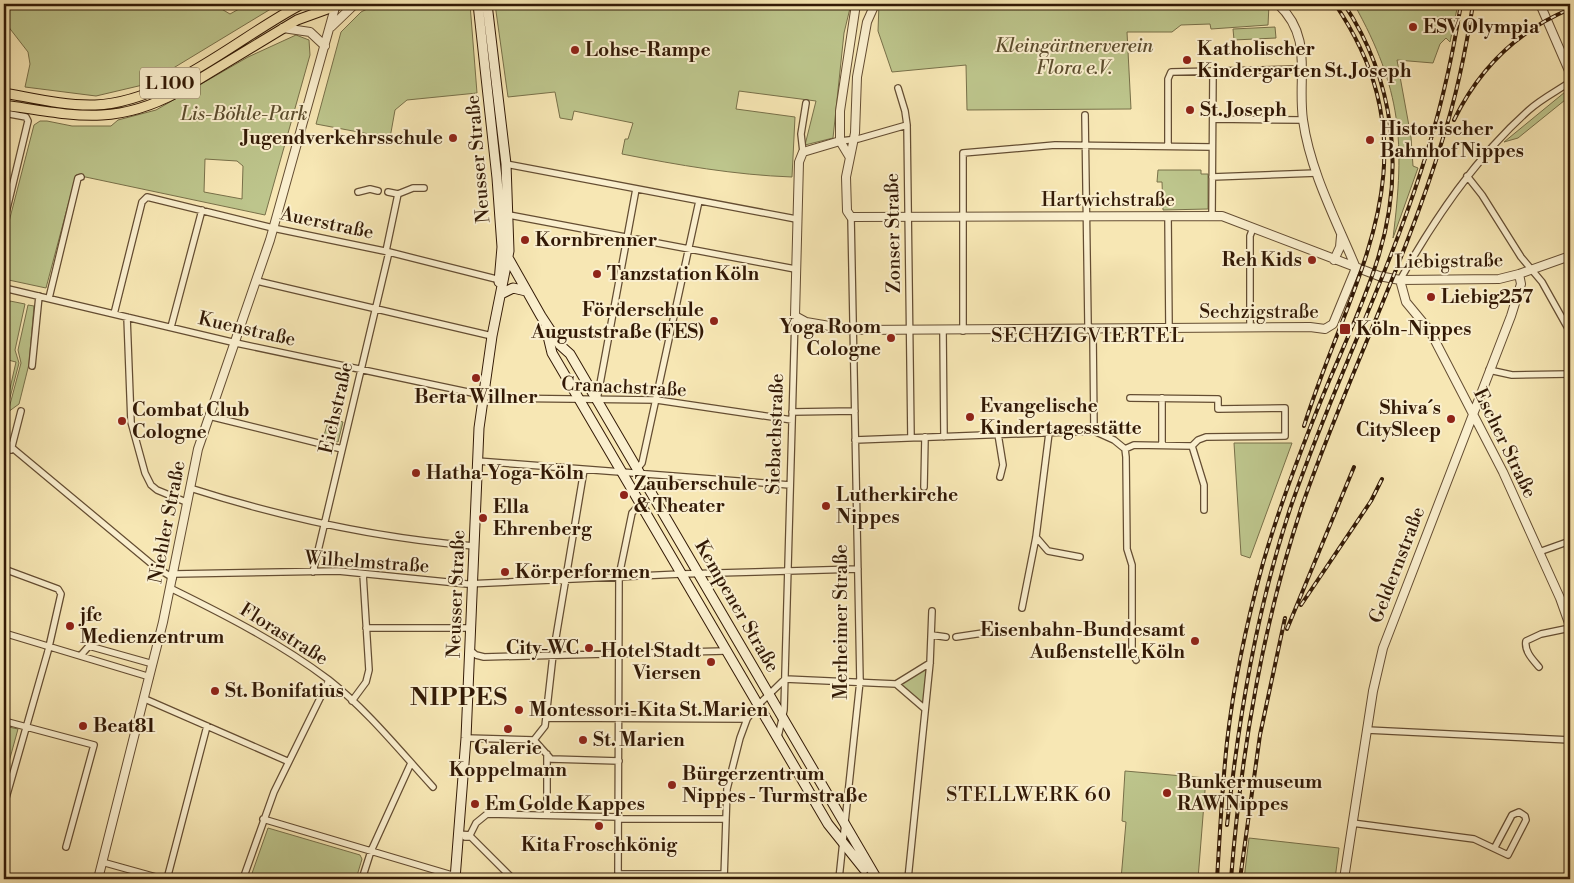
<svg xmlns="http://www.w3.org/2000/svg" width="1574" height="883" viewBox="0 0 1574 883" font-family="'Libre Bodoni',serif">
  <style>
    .green { fill: #bdc58c; stroke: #787049; fill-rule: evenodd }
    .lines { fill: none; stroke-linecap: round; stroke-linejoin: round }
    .minor-casing { stroke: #644d32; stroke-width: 8 }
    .tertiary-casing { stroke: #644d32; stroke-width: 10 }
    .secondary-casing { stroke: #331a06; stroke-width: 11 }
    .primary-casing { stroke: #331a06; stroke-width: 11 }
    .minor { stroke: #faefce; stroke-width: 5.5 }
    .tertiary { stroke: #faefce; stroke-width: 8 }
    .secondary { stroke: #faefce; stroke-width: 9 }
    .primary { stroke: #f7e7b4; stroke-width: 9 }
    .rail-casing { stroke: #331a06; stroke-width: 4 }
    .rail { stroke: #faefce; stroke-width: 2; stroke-dasharray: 5.5; stroke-linecap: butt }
    .poi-dot { fill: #8f2418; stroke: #faefce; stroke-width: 2 }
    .labels { text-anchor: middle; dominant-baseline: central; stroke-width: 4; stroke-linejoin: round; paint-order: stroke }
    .shield { fill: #faefce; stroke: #6f5a42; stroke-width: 1 }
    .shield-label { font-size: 18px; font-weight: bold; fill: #331a06 }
    .poi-label { font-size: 19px; font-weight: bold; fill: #331a06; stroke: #faefce; text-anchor: start }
    .park-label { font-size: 19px; font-style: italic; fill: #5c4d2e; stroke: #faefce }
    .street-label { font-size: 19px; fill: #331a06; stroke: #faefce }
    .neighbourhood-label { font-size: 20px; letter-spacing: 1px; fill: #331a06; stroke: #faefce }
    .district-label { font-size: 24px; font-weight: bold; letter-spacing: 1px; fill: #331a06; stroke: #faefce }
  </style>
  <rect width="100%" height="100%" fill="#f7e7b4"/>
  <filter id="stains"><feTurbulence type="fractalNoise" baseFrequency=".004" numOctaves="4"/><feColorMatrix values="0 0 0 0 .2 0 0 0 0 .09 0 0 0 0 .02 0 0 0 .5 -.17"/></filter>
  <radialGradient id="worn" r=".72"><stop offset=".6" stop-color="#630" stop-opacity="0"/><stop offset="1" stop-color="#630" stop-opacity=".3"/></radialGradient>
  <path class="green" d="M4,4h209l17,10 18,-10h31l-132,80 -51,12 -71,-9 5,-23 -2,-12 -24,-31z
    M377,4h93l7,89 -70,7 -12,10 -5,28 -74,-14 25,-92 20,-20z
    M495,4h356l-7,29 -11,105 -28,7 11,-44 -77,-10 -3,18 59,8 -3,60c-57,-2 -114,-12 -170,-23l3,-15h3l5,-16 -59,-12 -2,9 -12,-2 -5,-26 -47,5z
    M879,4h389l1,1 -1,20 -57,4 -1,-5 -29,1 -9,7h-45l4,77 -164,1 -1,-45 -74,7 -14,-41z
    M1354,4h104l-8,38 -4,-4 -6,6 -7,19 -36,-3 14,77 2,29 5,2 -25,70c12,-96 9,-148 -39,-234z
    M1275,27l1,11 -42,2 -1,-11z
    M296,35l13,5 1,15 -45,160 -189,-40 -30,113 -42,-9v-38l30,-116 6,-4h7l25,5h39l7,-6 38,-10 92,-53zM205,159l32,2 6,5 -1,33 -38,-7z
    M1568,91l2,5 -52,42 -14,4 61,-50z
    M1158,170h43v4h7v35l-45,1 -1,-28h-5z
    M10,301l15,3 -10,46 4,13 -13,50 -2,2 12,-53 -12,-3v-32z
    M28,305l6,1 -5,58 -10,40 -11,8 13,-49 -3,-13z
    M329,418l14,4 -5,20 -15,-3z
    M1234,443h58l-42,115 -9,-3z
    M927,668l-4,37 -23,-21z
    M4,726l14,3 -14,51z
    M1125,771l81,7 -8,101h-77l5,-57 -4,-1z
    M268,828l92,27 2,4 -6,20h-106z
    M1249,838l90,10 -4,31h-91z"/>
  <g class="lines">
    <g class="minor-casing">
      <path id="minor" d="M898,88l7,23 2,14 4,313
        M4,113l22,4 2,4 -24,100
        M1085,115l3,209 5,11 1,96
        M1213,119l90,1
        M840,141l18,-2 49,-14
        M1168,146v-67l3,-7 130,-3
        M803,152l-2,-18 5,-31
        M506,164l290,55
        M1467,176l15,19 39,62 21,25 28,50
        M1212,177l105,-4
        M358,192l12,-3 8,2
        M388,192l10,2
        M509,215l286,54
        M1168,216l1,112
        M1212,216l1,-145
        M386,251l12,-57 15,-6h11
        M1400,280c35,-62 76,-123 129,-170 12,-11 28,-19 41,-28
        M257,281l235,55
        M4,288l232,55 260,55 161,2 135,20
        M49,298l29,-120 3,-1
        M114,314l28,-112 5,-5 126,31 116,24 111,28
        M127,317l4,105 14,51 6,12 6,5 29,12
        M171,327l31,-117
        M1250,328v-92l3,-8
        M943,331l1,106
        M963,331v-178l92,-8 157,2
        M32,366l7,-70
        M1489,370l23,5 58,-1
        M1130,398l88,1v10l67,-1v28l-79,1 -8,3 -6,6
        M1162,398v46
        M597,400l39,-211
        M792,412l63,-1
        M209,416l133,33
        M998,434l5,31 -3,12
        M855,440l239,-9 20,9 11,9 1,8 1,92 5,16v86l4,9
        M4,441l150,125 19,12
        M1125,449l9,-4 58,1 12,39v25
        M11,450l10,-39
        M477,461l313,24
        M637,469l5,-6 57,-262
        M924,487l1,-50
        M190,488c94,30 185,50 284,58
        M1036,537l12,14 32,6
        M1539,552l31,-11
        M4,569l54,20 3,5 -13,57 -44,154
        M313,572l76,-320
        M174,574l164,-3 129,13 214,-10 177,-5
        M170,588c55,27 110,55 159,92 38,30 71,71 104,107
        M1022,608l14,-71 13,-104
        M366,628h105
        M4,633l146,44
        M932,635l14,2
        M956,637l27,-4
        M470,650l6,5 8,2 241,-6
        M81,655l8,-9 64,18
        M1539,667c-6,-7 -15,-16 -13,-26l15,-7 29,-6
        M896,684l34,-21
        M896,684l29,25
        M145,699l142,62
        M352,701l14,-19 3,-12 -6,-96
        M546,718l201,1
        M4,721l90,24 -28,102
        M1367,730l203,10
        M778,737l6,-27 11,-394
        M466,738l68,2
        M534,740l11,-14 8,-71 31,-185
        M534,740l17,19 68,2
        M547,815v-61
        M263,819l192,57
        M619,819h107
        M1352,823l122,16 34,16 18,-35 -1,-4 -6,-4 -7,3 -17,32
        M458,834l12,1 6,-12 11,-9 132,3
        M465,837h6l42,42
        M102,862l61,17
        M618,874h106
        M167,879l40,-153
        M243,879l31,-87 55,-112
        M362,879l9,-28 40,-88
        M618,879l1,-303 13,-63 8,-9
        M724,879l3,-90 13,-51 7,-19 8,-11 30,-29 111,5
        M839,879l21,-198 -9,-464
        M908,879l22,-216 2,-52"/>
    </g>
    <g class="tertiary-casing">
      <path id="tertiary" d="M875,4l-8,18 -10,55 -2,56 -9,44 1,34 4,6 371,-1 157,60 21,4 99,-1 20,-5 51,-18
        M1278,4c36,34 19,72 25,116 7,51 33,100 53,148
        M1540,4l30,69
        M331,27l24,-23
        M283,28l27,4 15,14
        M840,141l-37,11 -4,10 -4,154 11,6 47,8 457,-3 15,2 8,-5 23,-56
        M849,156l-9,-15v-30l16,-107
        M1334,260l6,-13 1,-11
        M1400,280l6,22 24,29 73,141 57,126 10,28
        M98,879l65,-257 35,-173 72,-209 66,-236
        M1344,879l29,-188 10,-43 128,-332 10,-32 -2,-10"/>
    </g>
    <g class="secondary-casing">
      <path id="secondary" d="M478,4l19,174 5,69 -3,35
        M502,247l39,69 19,29 10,9 307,525
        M501,294l12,-6 13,3
        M546,328l6,25 276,471 36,45
        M455,879l11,-141 13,-310 13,-92 17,-85 -3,-87 -19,-160"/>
    </g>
    <g class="primary-casing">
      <path id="primary" d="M4,93c29,5 60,13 91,12 74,-3 143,-68 207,-101
        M4,105c69,10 109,22 174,-13l119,-72 44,-16"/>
    </g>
    <use href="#minor" class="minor"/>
    <use href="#tertiary" class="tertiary"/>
    <use href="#secondary" class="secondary"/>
    <use href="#primary" class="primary"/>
    <g class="rail-casing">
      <path id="rail" d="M1454,120c25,-51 63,-89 116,-111
        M1304,426c48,-152 136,-267 31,-422
        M1301,605l70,-104 11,-22
        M1287,629l67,-162
        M1227,825c12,-108 29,-213 63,-316 39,-115 94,-223 131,-338 18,-54 31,-111 40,-167
        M1217,879c3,-46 5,-91 10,-137 7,-61 20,-121 36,-179 18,-62 41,-122 66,-182 17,-40 36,-81 49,-123 27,-87 17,-178 -34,-254
        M1231,879c10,-125 31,-253 71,-373 43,-124 103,-242 141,-368 14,-44 23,-89 30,-134
        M1240,879l20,-144 25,-117"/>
    </g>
    <use href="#rail" class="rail"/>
  </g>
  <g class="poi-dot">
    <circle cx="1413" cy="27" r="5"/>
    <circle cx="575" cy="50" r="5"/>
    <circle cx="1187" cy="60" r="5"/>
    <circle cx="1190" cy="110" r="5"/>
    <circle cx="453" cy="138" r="5"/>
    <circle cx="1370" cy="140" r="5"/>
    <circle cx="525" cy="240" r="5"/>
    <circle cx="1312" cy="260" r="5"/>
    <circle cx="597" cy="274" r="5"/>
    <circle cx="1431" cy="297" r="5"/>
    <circle cx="714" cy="321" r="5"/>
    <rect x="1339" y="323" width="12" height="12" rx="2.5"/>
    <circle cx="891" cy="338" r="5"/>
    <circle cx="476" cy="378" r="5"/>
    <circle cx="970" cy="417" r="5"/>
    <circle cx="1451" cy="419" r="5"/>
    <circle cx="122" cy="421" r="5"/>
    <circle cx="416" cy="473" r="5"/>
    <circle cx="624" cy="495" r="5"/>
    <circle cx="826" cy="506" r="5"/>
    <circle cx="483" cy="518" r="5"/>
    <circle cx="505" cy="572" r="5"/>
    <circle cx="70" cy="626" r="5"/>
    <circle cx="1195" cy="641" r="5"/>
    <circle cx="589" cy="648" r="5"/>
    <circle cx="711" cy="662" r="5"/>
    <circle cx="215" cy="691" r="5"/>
    <circle cx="519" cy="710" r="5"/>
    <circle cx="83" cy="726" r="5"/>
    <circle cx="508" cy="729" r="5"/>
    <circle cx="583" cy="740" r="5"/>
    <circle cx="672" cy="785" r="5"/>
    <circle cx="1167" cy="793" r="5"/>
    <circle cx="475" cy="804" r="5"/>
    <circle cx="599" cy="826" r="5"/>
  </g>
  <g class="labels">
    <rect class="shield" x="140" y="67.5" width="60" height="31" rx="4"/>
    <g class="shield-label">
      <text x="170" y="83">L 100</text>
    </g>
    <g class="poi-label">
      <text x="1423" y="27">ESV Olympia</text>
      <text x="1197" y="49">Katholischer<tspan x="1197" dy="22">Kindergarten St. Joseph</tspan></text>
      <text x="585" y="50">Lohse-Rampe</text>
      <text x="1200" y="110">St. Joseph</text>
      <text x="1380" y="129">Historischer<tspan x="1380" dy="22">Bahnhof Nippes</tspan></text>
      <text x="443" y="138" text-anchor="end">Jugendverkehrsschule</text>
      <text x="535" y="240">Kornbrenner</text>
      <text x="1302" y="260" text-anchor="end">Reh Kids</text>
      <text x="607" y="274">Tanzstation Köln</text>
      <text x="1441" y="297">Liebig257</text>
      <text x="704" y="310" text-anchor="end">Förderschule<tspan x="704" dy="22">Auguststraße (FES)</tspan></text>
      <text x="881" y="327" text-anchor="end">Yoga Room<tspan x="881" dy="22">Cologne</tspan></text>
      <text x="1356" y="329">Köln-Nippes</text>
      <text x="476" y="397" text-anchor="middle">Berta Willner</text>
      <text x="980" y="406">Evangelische<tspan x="980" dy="22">Kindertagesstätte</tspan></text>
      <text x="1441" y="408" text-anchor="end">Shiva´s<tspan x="1441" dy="22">CitySleep</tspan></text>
      <text x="132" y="410">Combat Club<tspan x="132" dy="22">Cologne</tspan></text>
      <text x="426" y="473">Hatha-Yoga-Köln</text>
      <text x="634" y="484">Zauberschule<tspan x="634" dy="22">&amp; Theater</tspan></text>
      <text x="836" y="495">Lutherkirche<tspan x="836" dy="22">Nippes</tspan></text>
      <text x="493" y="507">Ella<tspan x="493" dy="22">Ehrenberg</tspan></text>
      <text x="515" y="572">Körperformen</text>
      <text x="80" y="615">jfc<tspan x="80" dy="22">Medienzentrum</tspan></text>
      <text x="1185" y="630" text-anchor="end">Eisenbahn-Bundesamt<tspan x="1185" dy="22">Außenstelle Köln</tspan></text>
      <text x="579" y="648" text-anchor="end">City-WC</text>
      <text x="701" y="651" text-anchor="end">Hotel Stadt<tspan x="701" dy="22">Viersen</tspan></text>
      <text x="225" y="691">St. Bonifatius</text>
      <text x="529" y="710">Montessori-Kita St.Marien</text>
      <text x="93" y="726">Beat81</text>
      <text x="593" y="740">St. Marien</text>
      <text x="508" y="748" text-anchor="middle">Galerie<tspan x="508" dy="22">Koppelmann</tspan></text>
      <text x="682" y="774">Bürgerzentrum<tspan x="682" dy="22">Nippes - Turmstraße</tspan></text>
      <text x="1177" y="782">Bunkermuseum<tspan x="1177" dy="22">RAW Nippes</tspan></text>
      <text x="485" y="804">Em Golde Kappes</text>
      <text x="599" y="845" text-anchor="middle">Kita Froschkönig</text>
    </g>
    <g class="park-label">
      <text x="1074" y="46">Kleingärtnerverein<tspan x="1074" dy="22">Flora e.V.</tspan></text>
      <text x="244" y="114">Lis-Böhle-Park</text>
    </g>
    <g class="street-label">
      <text transform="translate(478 159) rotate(-95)">Neusser Straße</text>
      <text x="1108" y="200">Hartwichstraße</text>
      <text transform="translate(327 223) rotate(12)">Auerstraße</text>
      <text transform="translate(893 233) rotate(-91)">Zonser Straße</text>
      <text transform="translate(1449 261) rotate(-1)">Liebigstraße</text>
      <text x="1259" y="312">Sechzigstraße</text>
      <text transform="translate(247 329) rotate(13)">Kuenstraße</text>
      <text transform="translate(624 387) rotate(3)">Cranachstraße</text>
      <text transform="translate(336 408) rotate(-77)">Eichstraße</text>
      <text transform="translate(775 434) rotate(-88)">Siebachstraße</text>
      <text transform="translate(1505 443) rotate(64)">Escher Straße</text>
      <text transform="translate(167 522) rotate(-79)">Niehler Straße</text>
      <text transform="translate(367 562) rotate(4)">Wilhelmstraße</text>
      <text transform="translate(1397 565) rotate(-69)">Geldernstraße</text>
      <text transform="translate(456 594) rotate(-88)">Neusser Straße</text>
      <text transform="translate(737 606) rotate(60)">Kempener Straße</text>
      <text transform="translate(841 622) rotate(-90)">Merheimer Straße</text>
      <text transform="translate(284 634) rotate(32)">Florastraße</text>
    </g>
    <g class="neighbourhood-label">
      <text x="1088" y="336">SECHZIGVIERTEL</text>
      <text x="1029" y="795">STELLWERK 60</text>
    </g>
    <g class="district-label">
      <text x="459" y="698">NIPPES</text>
    </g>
  </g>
  <rect width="1574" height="883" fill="none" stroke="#f7e7b4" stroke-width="20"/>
  <rect x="5" y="5" width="1564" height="873" fill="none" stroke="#331a06" stroke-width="2.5"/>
  <rect x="10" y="10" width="1554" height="863" fill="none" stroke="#331a06"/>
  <rect width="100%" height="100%" filter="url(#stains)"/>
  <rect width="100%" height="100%" fill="url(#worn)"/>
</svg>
